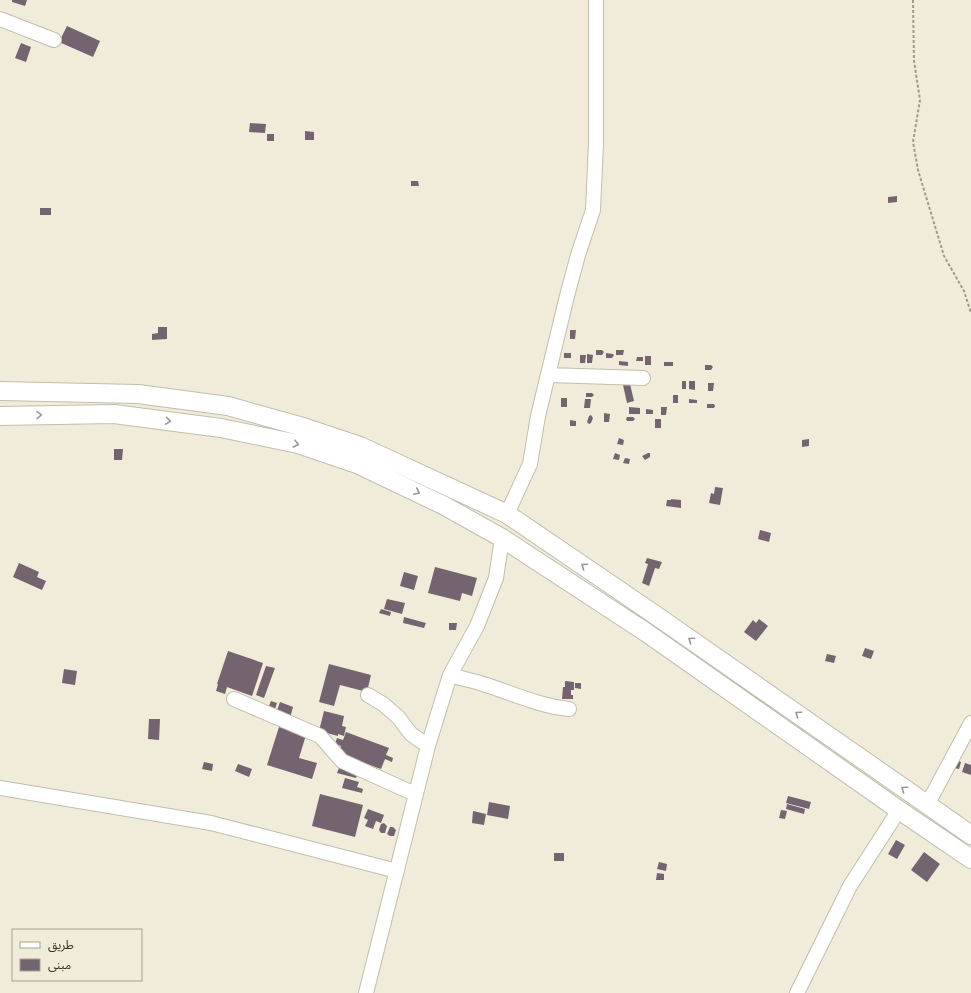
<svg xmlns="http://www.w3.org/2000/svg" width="971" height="993" viewBox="0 0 971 993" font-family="'IBM Plex Sans','Noto Sans Arabic',sans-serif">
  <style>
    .building { fill: #73646f }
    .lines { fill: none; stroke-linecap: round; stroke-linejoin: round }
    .minor-casing { stroke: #c1beac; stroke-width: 16 }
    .major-casing { stroke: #c1beac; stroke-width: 20 }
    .path { stroke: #9d9a8d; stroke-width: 2; stroke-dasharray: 3 2; stroke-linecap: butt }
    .minor { stroke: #fff; stroke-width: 14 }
    .major { stroke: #fff; stroke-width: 18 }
    .oneway { stroke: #989894 }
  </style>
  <rect width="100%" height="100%" fill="#f0ecd9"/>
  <path class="building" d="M12,0h15l-2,6 -13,-4z
    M67,26l33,15 -7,16 -34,-15z
    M21,43l10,4 -5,15 -11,-4z
    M250,123l16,1 -1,9 -16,-1z
    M305,131l9,1v8h-9z
    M267,134h7v7h-7z
    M411,181h7l1,5h-8z
    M897,196v6l-9,1v-6z
    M40,208h11v7h-11z
    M158,327h9v12l-15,1v-6l6,-1z
    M570,330h6l-1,9h-5z
    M596,350h6l2,2 -2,3h-6z
    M616,350h8l-1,5h-7z
    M564,353h7v5h-7z
    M606,353l7,1 1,1 -2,3h-6z
    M587,354l6,1 -1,8h-5z
    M580,355h6l-1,8h-5z
    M645,356h6v9h-6z
    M637,357h6v4h-7z
    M619,361l9,1v4l-9,-1z
    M664,362h9v4h-9z
    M705,365h6l2,2 -2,3h-6z
    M682,381h4v8h-4z
    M689,381h6v9l-6,-1z
    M708,383h6l-1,8h-5z
    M630,384l4,17 -7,2 -4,-18z
    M586,393h6l2,2 -2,2h-6z
    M673,395h5v8h-5z
    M561,398h6v9h-6z
    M585,399h6l-1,9h-6z
    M689,399l8,1v3h-8z
    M707,404h7l1,2 -1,2h-7z
    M629,407l11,1v6h-11z
    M661,407h6l-1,8h-5z
    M646,409l7,1v4h-7z
    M604,413l6,1 -1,8h-5z
    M591,415l2,3 -2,5 -2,1 -2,-2 2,-6z
    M627,417h6l2,2 -2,2h-6l-1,-2z
    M655,419h6v9h-6z
    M570,420l6,1v5h-6z
    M619,438l5,2 -1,5 -6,-1z
    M809,439v7l-7,1v-7z
    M114,449h9l-1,11h-8z
    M615,453l5,2 -1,5 -6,-1z
    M648,453h2v4l-5,3 -3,-4z
    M625,458l5,1 -1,5 -6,-1z
    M715,487l8,1 -3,17 -11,-2 2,-10 3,1z
    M671,499l10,1v8l-15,-2 1,-6h4z
    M760,530l11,3 -2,9 -11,-3z
    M647,558l15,4 -3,7 -4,-1 -6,18 -7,-3 6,-19 -3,-1z
    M19,563l20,9 -2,5 9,4 -4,9 -29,-13z
    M435,567l42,11 -5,18 -10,-3 -2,8 -32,-8z
    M404,572l14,4 -4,14 -14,-4z
    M387,599l18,4 -3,11 -18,-5z
    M381,609l10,3 -1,4 -11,-3z
    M404,617l22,6 -2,5 -21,-5z
    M759,619l9,7 -12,15 -12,-9 9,-12 3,3z
    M449,623h8l-1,7h-7z
    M865,648l9,3 -3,8 -9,-3z
    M228,651l35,12 -11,33 -25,-9 -2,7 -9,-3 2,-7h-1z
    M827,654l9,2 -2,7 -9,-2z
    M329,664l42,11 -4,17 -27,-7 -6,21 -15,-4z
    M266,666l9,2 -11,30 -8,-3z
    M64,669l13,2 -2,14 -13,-2z
    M565,681l9,1v8h-3v5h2v4h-11l1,-12h2z
    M575,683h6v6l-6,-1z
    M271,701l6,2 -2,6 -6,-3z
    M280,702l13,5 -3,11 -14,-5z
    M324,711l20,5 -2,10 4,1 -2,9 -6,-2v2l-19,-5z
    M149,719h11l-1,21 -11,-1z
    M279,727l27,8 -7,23 18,5 -5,16 -45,-14z
    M346,732l43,16 -3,7 7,3 -1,4 -7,-3 -4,10 -43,-15 3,-8 -6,-2 2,-6 6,2z
    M956,760l5,2 -2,7 -5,-1z
    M204,762l9,2 -1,7 -10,-2z
    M965,763l6,2v10l-9,-3z
    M238,764l14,5 -3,8 -14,-6z
    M339,768l19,5 -2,5 -19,-5z
    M345,778l14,4 -2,5 6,2 -1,4 -20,-5z
    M320,794l43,11 -8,32 -43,-11z
    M788,796l23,6 -2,7 -23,-6z
    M489,802l21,4 -2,13 -21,-4z
    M787,804l18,5 -1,5 -18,-5z
    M368,809l16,6 -3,8 -5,-2 -3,8 -8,-3 3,-6 -4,-2z
    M781,810l6,1 -2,8 -6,-1z
    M473,811l13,3 -2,11 -12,-2z
    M384,823l3,3 -2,7h-4l-2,-3 2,-6z
    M390,827h3l3,3 -2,6h-4l-3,-2z
    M896,840l9,5 -8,14 -9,-5z
    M924,852l16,12 -13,18 -16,-12z
    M554,853h10v8h-10z
    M659,862l8,2 -1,7 -9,-2z
    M657,873l7,1v6h-8z"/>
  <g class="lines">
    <g class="minor-casing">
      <path id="minor" d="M0,19l54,21
        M548,375l95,3
        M507,514l23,-50 8,-48 29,-120 11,-41 15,-45 3,-67v-143
        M450,675c10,3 20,5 30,8 30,9 58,23 89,26
        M368,695l15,9 15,13 13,17 17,12
        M234,699l86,37 22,25 73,33
        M0,788l211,35 186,48
        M927,805l44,-82
        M366,993l62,-247 22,-71 27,-49 19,-48 6,-40
        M797,993l53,-107 49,-76"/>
    </g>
    <g class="major-casing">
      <path id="major" d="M0,391l138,3 90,12 75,21 57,19 147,68 144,98 320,223
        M0,416l114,-2 107,14 77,16 59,20 86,41 59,33 145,95 252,177 72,49"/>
    </g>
    <path class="path" d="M913,0l1,61 6,39 -7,42 5,28 26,86 20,35 7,22"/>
    <use href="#minor" class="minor"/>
    <use href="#major" class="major"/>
  </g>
  <defs><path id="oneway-chevron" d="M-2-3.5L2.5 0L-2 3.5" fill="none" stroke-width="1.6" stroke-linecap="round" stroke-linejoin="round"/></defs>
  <g class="oneway">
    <use href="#oneway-chevron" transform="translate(39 415) rotate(-1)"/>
    <use href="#oneway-chevron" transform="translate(168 421) rotate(8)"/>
    <use href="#oneway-chevron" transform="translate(296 444) rotate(14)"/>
    <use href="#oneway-chevron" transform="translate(417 492) rotate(25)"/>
    <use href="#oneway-chevron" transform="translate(584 566) rotate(-146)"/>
    <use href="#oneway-chevron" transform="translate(691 640) rotate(-145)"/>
    <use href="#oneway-chevron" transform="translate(798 714) rotate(-145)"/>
    <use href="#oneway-chevron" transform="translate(904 789) rotate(-145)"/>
  </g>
  <rect x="12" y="929" width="130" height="52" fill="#f0ecd9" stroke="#a4a193"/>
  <rect x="20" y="942" width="20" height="6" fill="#ffffff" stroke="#a4a193"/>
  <text x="48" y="949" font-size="12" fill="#32312a">طريق</text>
  <rect x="20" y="959" width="20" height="12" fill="#73646f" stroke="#a4a193"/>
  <text x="48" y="969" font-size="12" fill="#32312a">مبنى</text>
</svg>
